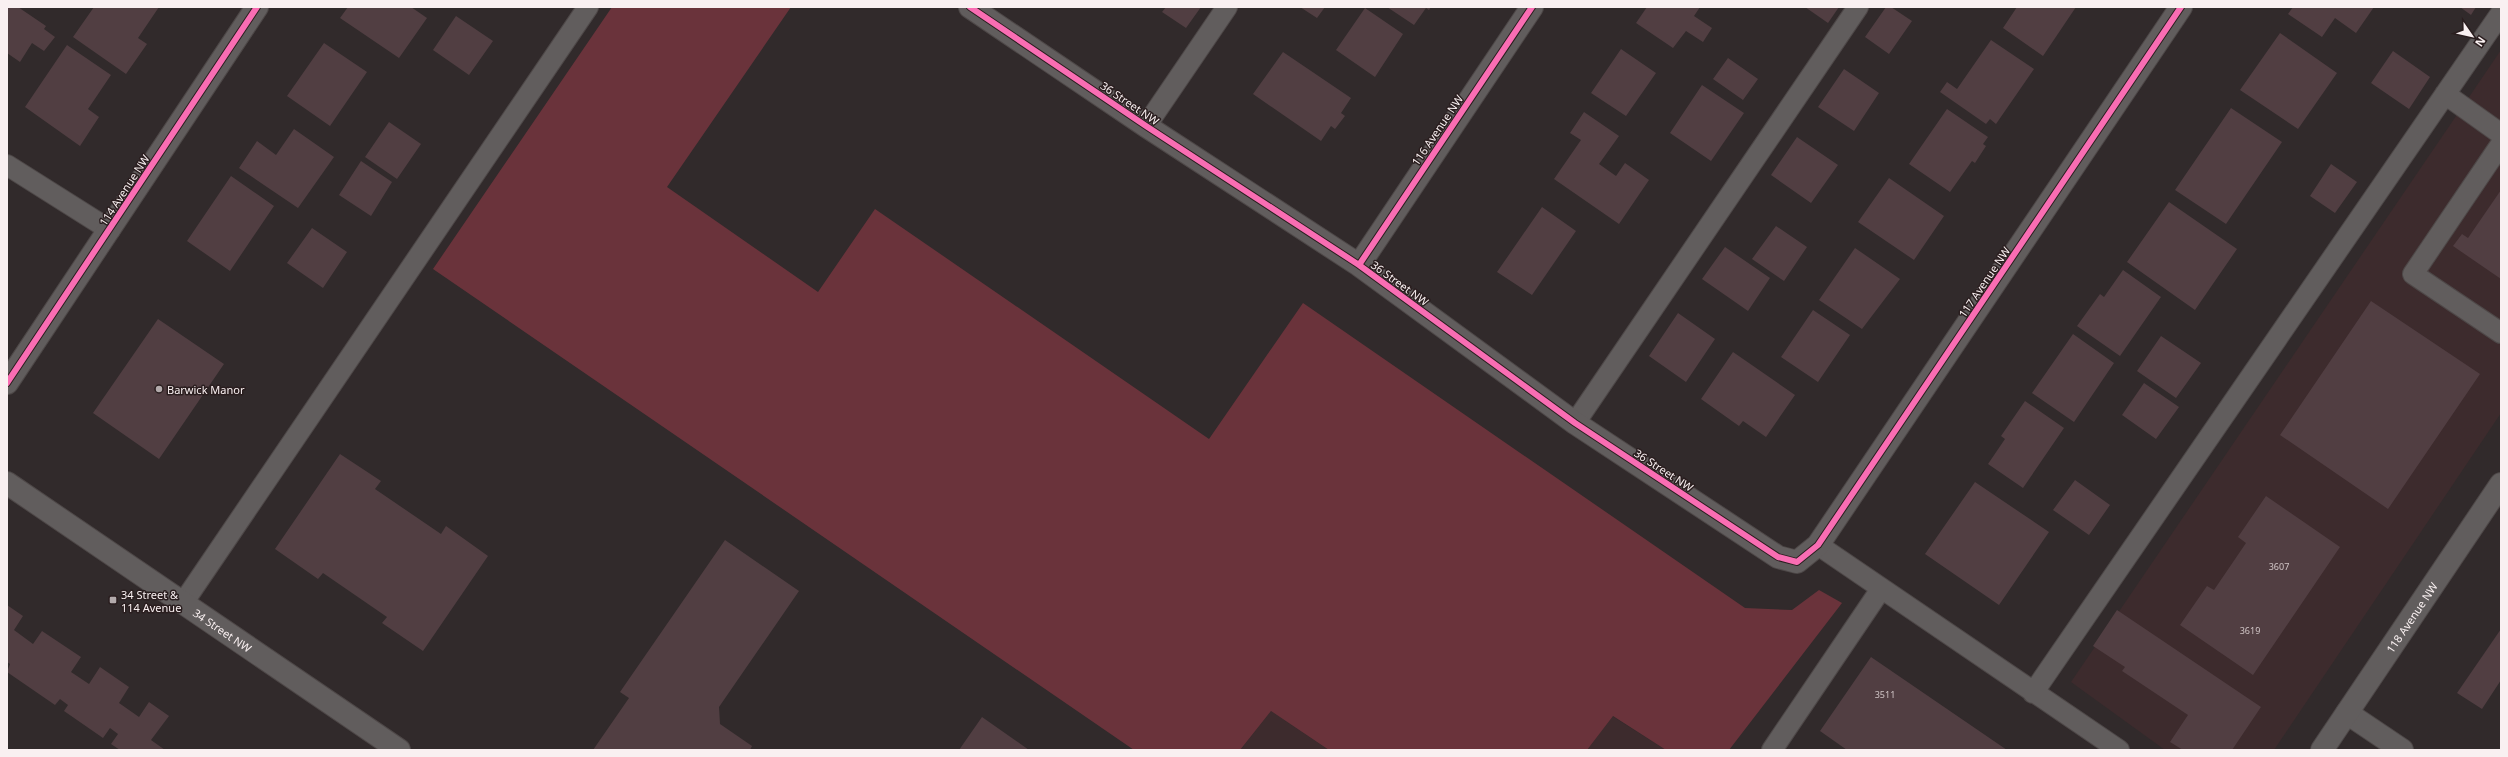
<svg xmlns="http://www.w3.org/2000/svg" width="2508" height="757" viewBox="0 0 2508 757" font-family="'Noto Sans',sans-serif">
  <style>
    .built { fill: #3d2b2d }
    .green { fill: #6a333b }
    .building { fill: #513e42 }
    .lines { fill: none; stroke-linecap: round; stroke-linejoin: round }
    .lane-casing { stroke: #4e4848; stroke-width: 22 }
    .street-casing { stroke: #4e4848; stroke-width: 24 }
    .secondary-casing { stroke: #4e4848; stroke-width: 24 }
    .lane { stroke: #615d5d; stroke-width: 20 }
    .street { stroke: #615d5d; stroke-width: 22 }
    .secondary { stroke: #615d5d; stroke-width: 22 }
    .cycleway-casing { stroke: #2a1e1f; stroke-width: 8 }
    .cycleway { stroke: #f96db3; stroke-width: 6 }
    .poi-dot { fill: #b3abac; stroke: #2a1e1f; stroke-width: 1.5 }
    .labels { text-anchor: middle; dominant-baseline: central; stroke-width: 3; stroke-linejoin: round; paint-order: stroke }
    .number-label { font-size: 9px; fill: #cfc4c5 }
    .street-label { font-size: 11px; fill: #f9f0f1; stroke: #2a1e1f }
    .poi-label { font-size: 11px; fill: #f9f0f1; stroke: #2a1e1f; text-anchor: start }
  </style>
  <rect width="100%" height="100%" fill="#312a2b"/>
  <path class="built" d="M2501,50v363l-227,337h-109l-94,-68z
    M1271,711l58,39h-89z
    M1612,716l54,34h-79z"/>
  <path class="green" d="M612,7h179l-124,180 151,105 57,-83 334,230 94,-136 442,305 47,2 27,-20 23,13 -113,147h-63l-53,-34 -26,34h-258l-58,-39 -31,39h-106l-701,-481z"/>
  <path class="building" d="M7,7h11l28,19 -2,3 11,8 -11,14 -12,-8 -12,19 -13,-9z
    M94,7h65l-21,31 9,6 -21,30 -53,-37z
    M348,7h63l16,11 -28,40 -59,-40z
    M1166,7h35l-15,21 -24,-16z
    M1300,7h25l-8,11z
    M1387,7h44l-2,3 -3,-2 -12,17z
    M1647,7h53l-6,9 18,12 -9,14 -17,-11 -13,17 -37,-25z
    M1805,7h34l-11,16z
    M1886,7h5l21,14 -23,33 -24,-17z
    M2017,7h59l-33,49 -40,-28z
    M2293,7h81l-18,26 -21,-15 -13,19 -34,-23z
    M2460,7h16l-5,8z
    M1365,8l38,26 -28,43 -39,-27z
    M456,16l37,25 -24,34 -36,-25z
    M2280,33l57,40 -39,56 -58,-39z
    M1991,40l43,29 -38,55 -6,-5 -4,5 -46,-32 7,-10 10,7z
    M324,43l43,29 -37,54 -43,-30z
    M67,45l44,30 -23,34 11,8 -19,29 -55,-39z
    M1621,49l35,24 -30,43 -35,-23z
    M2393,51l37,26 -21,32 -38,-26z
    M1283,52l68,46 -10,15 4,3 -10,13 -4,-3 -10,15 -68,-47z
    M1728,58l30,21 -15,21 -30,-21z
    M1844,69l35,24 -25,38 -36,-24z
    M1702,85l42,28 -33,48 -41,-28z
    M2231,108l51,34 -56,82 -51,-34z
    M1947,109l41,28 -5,7 3,2 -11,17 -3,-2 -22,31 -41,-28z
    M1584,112l35,24 -20,28 17,12 9,-13 24,17 -30,44 -65,-45 27,-39 -11,-7z
    M389,122l32,22 -24,35 -32,-22z
    M294,129l40,28 -36,51 -59,-40 18,-27 19,14z
    M1797,137l41,28 -27,38 -40,-28z
    M361,161l31,21 -21,34 -32,-21z
    M2331,164l26,18 -22,31 -25,-17z
    M231,176l43,30 -44,65 -43,-30z
    M1889,178l55,38 -30,44 -56,-38z
    M2501,190v89l-48,-33 9,-12 6,4z
    M2169,202l68,47 -42,61 -68,-48z
    M1542,207l34,24 -44,64 -35,-23z
    M1776,226l31,21 -23,34 -32,-22z
    M312,228l35,24 -24,36 -36,-25z
    M1725,247l45,31 -22,33 -46,-32z
    M1855,248l45,31 -38,50 -43,-29z
    M2123,270l38,27 -41,59 -43,-30 23,-32 4,3z
    M2371,301l109,73 -92,135 -108,-74z
    M1813,310l37,25 -32,47 -37,-25z
    M1678,313l37,26 -29,43 -37,-26z
    M158,319l66,45 -65,95 -66,-46z
    M2073,334l41,29 -40,59 -42,-29z
    M2161,336l40,27 -25,35 -39,-27z
    M1733,352l62,43 -29,42 -23,-16 -4,5 -38,-27z
    M2144,383l35,24 -23,32 -34,-24z
    M2025,401l39,27 -41,60 -35,-24 17,-25 -4,-3z
    M340,454l41,27 -6,8 66,45 5,-8 42,30 -65,95 -41,-28 5,-6 -64,-44 -5,6 -43,-30z
    M2075,480l35,25 -21,30 -36,-25z
    M1975,482l74,50 -50,73 -74,-51z
    M2266,496l74,51 -87,128 -73,-50 27,-39 7,4 32,-47 -8,-6z
    M725,540l74,51 -80,116 1,17 32,22 -2,4h-157l36,-52 -9,-6z
    M7,605l16,11 -9,14 19,14 9,-13 39,26 -10,15 18,12 11,-17 29,20 -10,16 20,14 10,-15 20,14 -18,24 14,10h-45l-9,-6 7,-10 -8,-6 -7,10 -39,-27 4,-6 -8,-6 -5,6 -48,-33 3,-8 -3,-2z
    M2117,610l144,97 -29,43h-49l-13,-8 18,-27 -66,-44 3,-4 -32,-21z
    M2501,629v51l-19,29 -25,-16z
    M1871,657l136,93h-160l-27,-19z
    M982,717l47,33h-70z"/>
  <g class="lines">
    <g class="lane-casing">
      <path id="lane" d="M2445,94l56,40
        M1146,126l81,-119
        M2501,144l-88,130 88,59
        M7,165l103,65
        M1575,423l283,-416
        M1818,545l301,205
        M183,603l405,-596
        M2033,693l468,-680
        M1772,750l109,-161"/>
    </g>
    <g class="street-casing">
      <path id="street" d="M970,7l176,119 213,139 216,158 203,134 19,5 21,-17 363,-538
        M1359,265l173,-258
        M2347,713l55,37"/>
    </g>
    <g class="secondary-casing">
      <g id="secondary">
        <path d="M7,383l250,-376"/>
        <path id="s1" d="M7,483l392,267"/>
        <path id="s2" d="M2322,750l179,-266"/>
      </g>
    </g>
    <use href="#lane" class="lane"/>
    <use href="#street" class="street"/>
    <use href="#secondary" class="secondary"/>
    <g class="cycleway-casing">
      <path id="cycleway" d="M970,7l176,119 213,139 216,158 203,134 19,5 21,-17 363,-538
        M1359,265l173,-258
        M7,383l250,-376"/>
    </g>
    <use href="#cycleway" class="cycleway"/>
  </g>
  <g class="poi-dot">
    <circle cx="159" cy="389" r="4"/>
    <rect x="109" y="596" width="8" height="8" rx="2"/>
  </g>
  <g class="labels">
    <g class="number-label">
      <text x="2279" y="566">3607</text>
      <text x="2250" y="630">3619</text>
      <text x="1885" y="694">3511</text>
    </g>
    <g class="street-label">
      <text transform="translate(1130 103) rotate(34)">36 Street NW</text>
      <text transform="translate(1437 130) rotate(-56)">116 Avenue NW</text>
      <text transform="translate(124 190) rotate(-57)">114 Avenue NW</text>
      <text transform="translate(1984 282) rotate(-56)">117 Avenue NW</text>
      <text transform="translate(1400 283) rotate(36)">36 Street NW</text>
      <text transform="translate(1664 470) rotate(33)">36 Street NW</text>
      <text stroke="none"><textPath href="#s2" startOffset="160">118 Avenue NW</textPath></text>
      <text stroke="none"><textPath href="#s1" startOffset="261">34 Street NW</textPath></text>
    </g>
    <g class="poi-label">
      <text x="167" y="389">Barwick Manor</text>
      <text x="121" y="594">34 Street &amp;<tspan x="121" dy="13">114 Avenue</tspan></text>
    </g>
  </g>
  <rect width="2508" height="757" fill="none" stroke="#f9f0f1" stroke-width="16"/>
  <g transform="translate(2472 36) rotate(124)" stroke="#2a1e1f" stroke-width="3" paint-order="stroke">
  <path d="M0-3L7 15L0 10L-7 15Z" fill="#f9f0f1"/>
  <text y="-6" font-size="11" font-weight="bold" text-anchor="middle" fill="#f9f0f1">N</text>
  </g>
</svg>
